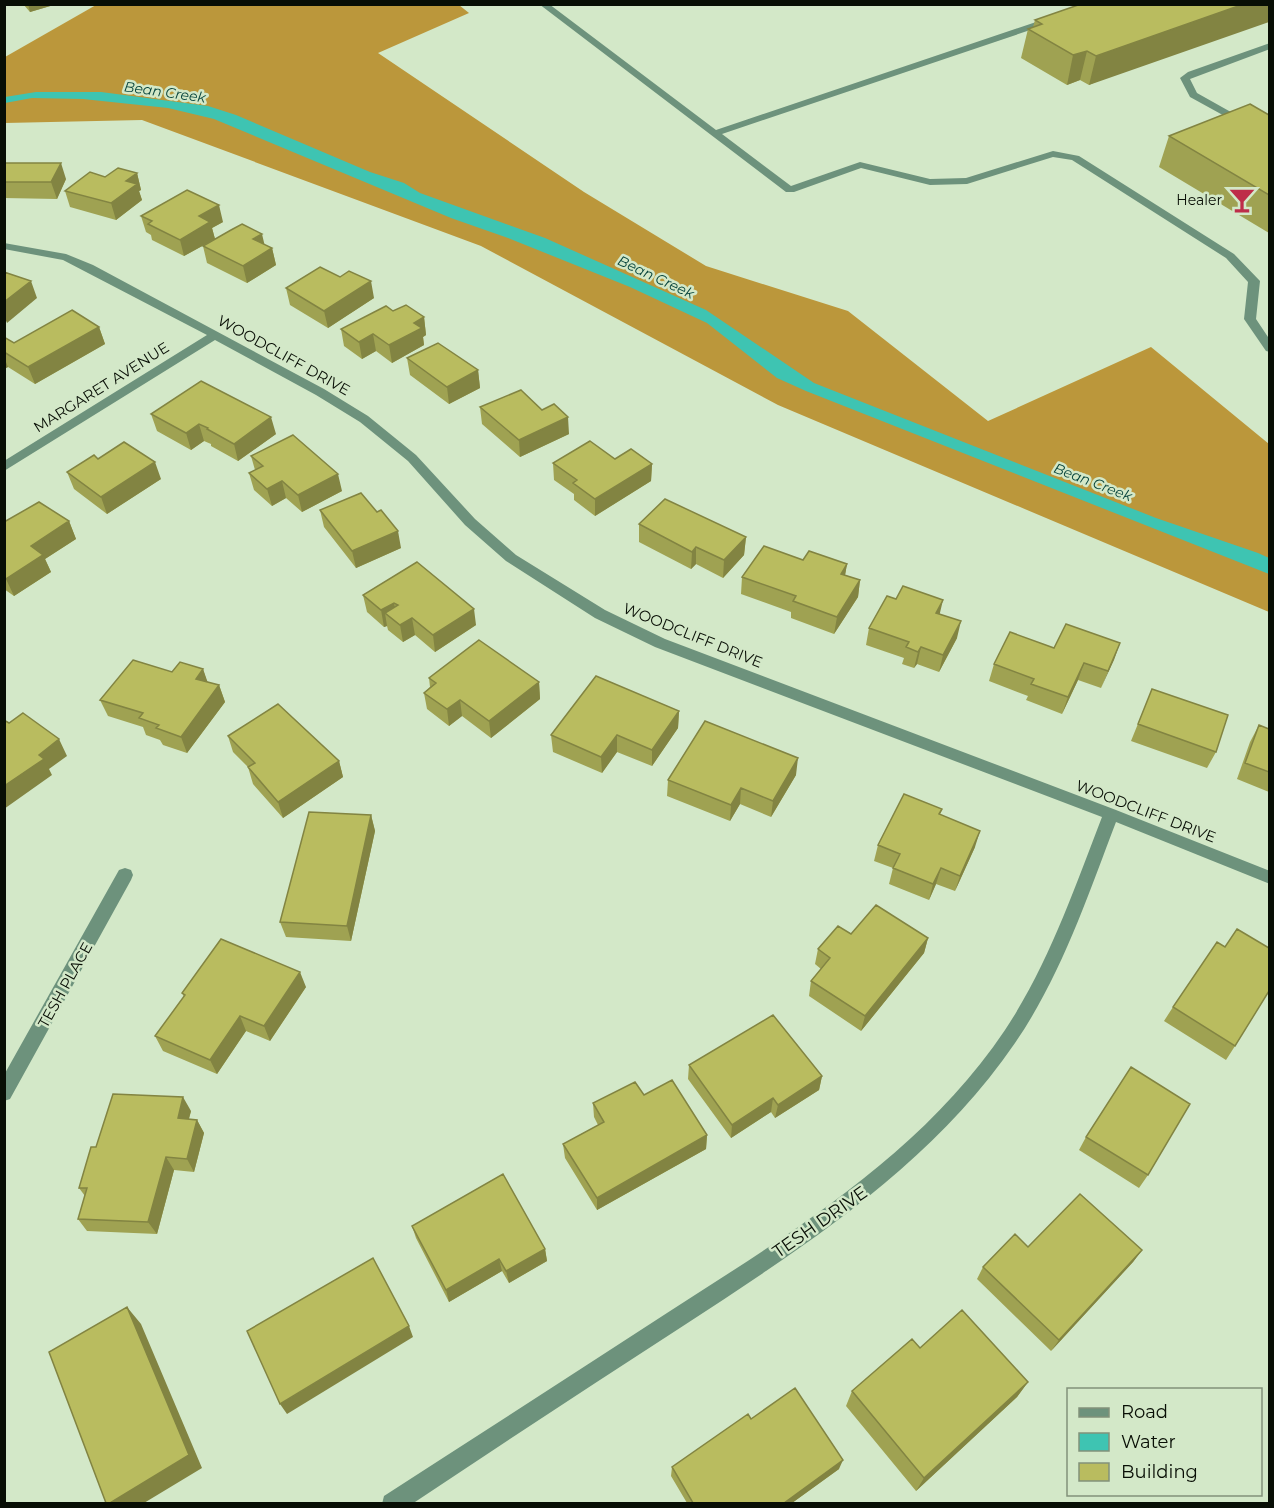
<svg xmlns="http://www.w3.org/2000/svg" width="1274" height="1508" viewBox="0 0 1274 1508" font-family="Montserrat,sans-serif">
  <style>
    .forest { fill: #bb973b }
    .water { fill: #3ec4b2 }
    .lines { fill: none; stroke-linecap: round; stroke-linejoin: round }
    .minor { fill: #6d927c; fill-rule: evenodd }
    .wall { fill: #9fa252 }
    .shaded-wall { fill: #828442 }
    .building { fill: #b9bc5f; stroke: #828442; stroke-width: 1.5 }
    .labels { text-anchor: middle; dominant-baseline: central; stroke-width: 5; stroke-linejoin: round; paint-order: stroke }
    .far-water-label { font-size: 14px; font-style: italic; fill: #08443c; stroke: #d3e8c8 }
    .far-poi-label { font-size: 14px; fill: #080e05; stroke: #d3e8c8; text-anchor: end }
    .street-label { font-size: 15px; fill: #080e05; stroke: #d3e8c8 }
    .near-street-label { font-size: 18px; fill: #080e05; stroke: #d3e8c8 }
  </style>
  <rect width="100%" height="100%" fill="#d3e8c8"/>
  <path class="forest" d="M96,5h363l10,8 -91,40 206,139 122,74 142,45 140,110 163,-74 118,97v168l-491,-207 -297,-159 -339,-126 -137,3v-66z"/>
  <path class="water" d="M36,92h65l107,14 28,9 134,57 34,11 16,10 125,45 161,72 108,73 342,135 102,35 11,5v16l-463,-183 -29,-13 -70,-55 -77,-36 -122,-49 -57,-20 -237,-99 -46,-11 -85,-9 -51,-1 -27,5v-6z"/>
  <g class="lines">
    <path class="minor" d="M539,4h10l167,126 332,-112h6v4l-332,112 69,52 69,-24 70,17 36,-1 87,-27 26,5 155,98 26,27 -4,38 14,21v12l-4,-1 -22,-32 4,-37 -22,-24 -154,-98 -19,-3 -86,27 -37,1 -69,-17 -67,24h-8z
      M1270,43v6l-80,30 7,14 73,41v7l-80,-44 -10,-19 8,-6z
      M4,243l62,11 27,11 231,124 44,27 48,39 59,64 41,36 89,55 60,29 451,171 154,61v13l-154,-62c-29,76 -55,154 -101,221 -85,124 -209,202 -332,283 -91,59 -181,118 -271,178h-30l2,-8c95,-61 189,-122 283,-183 124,-80 254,-158 338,-283 43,-65 69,-140 97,-213l-447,-170 -60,-29 -89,-57 -41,-36 -57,-64 -48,-39 -44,-27 -101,-55 -211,131v-10l203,-126 -144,-75 -59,-11z
      M125,868l6,2 2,5 -2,5 -121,219 -6,2v-26l115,-205z"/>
  </g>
  <path class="wall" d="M23,4h34l-27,8z
    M1269,4l-180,81 -9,-5 -13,5 -46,-27 7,-29 5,-2 2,-7z
    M1269,115v118l-110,-66 10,-31z
    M4,163l62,16 -9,20 -53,-1z
    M137,173l4,17 -2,1 3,9 -26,20 -46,-13 -5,-16z
    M141,216l82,6 -11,6 3,11 -31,17 -32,-16 -1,-5 -5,-3z
    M264,245l8,3 4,17 -29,18 -40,-20 -4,-17z
    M286,288l88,10 -46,30 -38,-23z
    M393,311l31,6 2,18 -3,2 1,8 -32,18 -16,-12 -14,8 -18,-13 -3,-17z
    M99,327l6,17 -70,40 -27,-17 -4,2v-32l10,6z
    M407,358l71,12 2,18 -31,16 -39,-29z
    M480,407l89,27 -49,23 -38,-33z
    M151,414l125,20 -38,27 -27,-15v-2l-7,-3 -13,9 -34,-19z
    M251,456l91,35 -40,21 -16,-14 -14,8 -18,-16 -5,-17 6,-3z
    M615,459l37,5 -1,17 -56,35 -21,-16v-6l-20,-14 -1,-17z
    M67,472l94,7 -54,35 -33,-25z
    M320,510l81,38 -45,20 -32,-41z
    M69,521l7,18 -31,20 6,13 -37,24 -10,-7v-67z
    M639,524l107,13 -2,18 -21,23 -27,-14 -5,5 -52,-27z
    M803,560l44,4 -2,11 15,5 -2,17 -24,37 -43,-16v-6l-50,-18 1,-17z
    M417,562l59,63 -41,27 -20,-17 -12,7 -15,-12 -1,-4 -3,1 -17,-15 -4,-17z
    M940,614l17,24 -18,34 -22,-8 -3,4 -12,-4 2,-6 -38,-13 3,-17z
    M1120,643l-19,45 -23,-8 -16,34 -36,-14 2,-4 -39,-15 5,-17 60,-16z
    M203,669l4,13 12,3 6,17 -38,51 -24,-8 -3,-5 -14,-5 -3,-8 -35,-11 -8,-16 72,-28z
    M429,678l110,4 1,17 -49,39 -29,-22 -13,10 -22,-17 -3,-16 6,-6z
    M1152,689l64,63 -9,16 -76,-27z
    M679,711l-1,17 -26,38 -35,-14 -15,21 -49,-21 -2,-17z
    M1259,725l10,4v63l-32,-13 13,-37z
    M228,736l111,25 4,16 -60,41 -30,-34 -5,-17 -15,-15z
    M796,775l-25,42 -31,-13 -10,17 -63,-25 1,-16z
    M942,809l-2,6 35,32 -20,44 -19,-7 -7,16 -40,-16 4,-16 -19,-7 4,-16z
    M371,815l4,16 -24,110 -65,-4 -6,-15z
    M851,934l77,4 -4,15 -63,78 -52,-35 2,-15 10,-12 -6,-5 3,-15z
    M306,987l-36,54 -24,-10 -29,43 -54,-23 -8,-15 29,-39 -2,-4z
    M1173,1007l62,39 -9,14 -62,-39z
    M689,1065l133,11 -3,14 -44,28 -4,-6 -40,26 -43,-59z
    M593,1103l114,32 -1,14 -109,61 -32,-52 -2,-14 35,-19 -4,-8z
    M191,1111l-2,8 8,1 7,13 -10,39 -20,-2 -17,64 -70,-3 -9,-12 7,-23 -6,-8 17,-41z
    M1086,1137l62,38 -9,13 -60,-38z
    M412,1226l133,23 2,12 -38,22 -7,-12 -53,31 -33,-64z
    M1028,1247l114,3 -9,12 -82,89 -74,-72 6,-12z
    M920,1348l108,34 -11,15 -101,94 -70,-85 6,-15z
    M751,1419l88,50 -47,34h-105l-16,-27 1,-9z"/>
  <path class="shaded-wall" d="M28,4h29l-27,8z
    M1244,4h25v18l-180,63 7,-29z
    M1087,51l-7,29 -13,5 6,-30z
    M61,163l5,16 -9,20 -6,-17z
    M137,173l4,17 -2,1 3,9 -26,20 -5,-17 15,-22z
    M219,205l4,17 -11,6 3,11 -31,17 -4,-16 19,-24z
    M262,234l4,17 -13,-12z
    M272,248l4,17 -29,18 -4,-17z
    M31,281l6,17 -30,25 -3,-7v-14z
    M371,281l3,17 -46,30 -4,-17z
    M424,317l2,18 -3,2 1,8 -32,18 -3,-18 25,-22z
    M99,327l6,17 -70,40 -7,-17z
    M373,334l3,17 -14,8 -3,-17z
    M4,357l4,10 -4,2z
    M478,370l2,18 -31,16 -2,-17z
    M271,417l5,17 -38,27 -4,-17z
    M568,417l1,17 -49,23 -1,-17z
    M199,424l5,17 -13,9 -5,-17z
    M155,462l6,17 -54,35 -6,-17z
    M652,464l-1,17 -56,35v-17z
    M338,474l4,17 -40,21 -4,-17z
    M282,481l4,17 -14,8 -5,-17z
    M69,521l7,18 -31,20 6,13 -37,24 -8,-17 25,-33z
    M398,531l3,17 -45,20 -4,-17z
    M746,537l-2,18 -21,23 1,-18z
    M696,547v17l-5,5 1,-17z
    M847,564l-3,17 -3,-7z
    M860,580l-2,17 -24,37 3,-17z
    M943,600l-4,17 -3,-4z
    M394,603l3,16 -12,-6 2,13 -3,1 -3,-17z
    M474,609l2,16 -41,27 -2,-17z
    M412,618l3,17 -12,7 -3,-17z
    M961,621l-4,17 -18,34 4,-17z
    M1120,643l-6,17 -13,28 7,-17z
    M921,647l-4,17 -3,4 4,-16z
    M1084,663l-6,17 -16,34 6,-17z
    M203,669l6,17 -13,-7z
    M539,682l1,17 -49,39 -2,-17z
    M219,685l6,17 -38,51 -6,-16z
    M460,700l2,16 -13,10 -2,-17z
    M679,711l-1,17 -26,38v-16z
    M617,735v17l-15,21 -1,-16z
    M59,739l8,17 -18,13 3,6 -48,34v-23l35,-31z
    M798,758l-2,17 -25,42 2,-16z
    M339,761l4,16 -60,41 -5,-16z
    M741,788l-1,16 -10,17 1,-16z
    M371,815l4,16 -24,110 -4,-15z
    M980,831l-5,16 -20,44 5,-15z
    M941,868l-5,16 -7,16 4,-16z
    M928,938l-4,15 -63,78 4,-15z
    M300,972l6,15 -36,54 -6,-15z
    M240,1016l6,15 -29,43 -7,-14z
    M822,1076l-3,14 -44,28 3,-13z
    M183,1097l8,14 -6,21 -7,-14z
    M773,1098l-2,14 -40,26 1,-13z
    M197,1120l7,13 -10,39 -7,-13z
    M707,1135l-1,14 -109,61v-12z
    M166,1157l8,13 -17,64 -9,-12z
    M545,1249l2,12 -38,22 -3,-12z
    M1142,1250l-9,12 -82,89 8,-11z
    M499,1259l3,12 -53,31 -3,-12z
    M127,1307l14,17 61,144 -58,35h-34z
    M409,1326l4,11 -126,77 -7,-10z
    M1028,1382l-11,15 -101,94 8,-13z
    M843,1460l-4,9 -47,34h-8z"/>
  <path class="building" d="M1081,4h163l-148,52 -9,-5 -14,4 -45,-26 14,-5 -7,-4z
    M1250,104l19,11v80l-100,-59z
    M4,163h57l-10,19h-47z
    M118,168l19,5 -11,8 11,3 -26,19 -46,-12 25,-19 15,5z
    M187,190l32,15 -20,11 11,6 -30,18 -32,-16 4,-3 -11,-5z
    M242,224l20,10 -9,5 19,9 -29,18 -40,-20 28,-16z
    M320,267l20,10 9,-6 22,10 -47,30 -38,-23z
    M4,272l27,9 -27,21z
    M406,305l18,12 -10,6 8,5 -33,17 -16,-11 -14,8 -18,-13 45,-23 7,5z
    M72,310l27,17 -71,40 -24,-15v-15l10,6z
    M438,343l40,27 -31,17 -40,-29z
    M201,381l70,36 -37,27 -27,-15 1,-1 -9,-4 -13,9 -35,-19z
    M521,390l21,20 12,-6 14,13 -49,23 -39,-33z
    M293,435l45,39 -40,21 -16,-14 -15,8 -18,-16 14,-7 -12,-10z
    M590,441l25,18 16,-10 21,15 -57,35 -22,-16 4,-3 -24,-17z
    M124,442l31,20 -54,35 -34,-25 27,-17 4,4z
    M361,493l16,19 4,-2 17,21 -46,20 -32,-41z
    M665,499l81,38 -22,23 -28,-13 -4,5 -53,-28z
    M39,502l30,19 -38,25 12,9 -37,24 -2,-1v-56z
    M764,546l39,14 6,-9 38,13 -6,10 19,6 -23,37 -44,-16 3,-5 -54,-19z
    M417,562l57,47 -41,26 -21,-17 -12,7 -15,-12 13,-8 -4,-2 -13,7 -18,-15z
    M903,586l40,14 -7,13 25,8 -18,34 -22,-8 -3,5 -12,-5 3,-5 -40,-14 18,-32 9,3z
    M1066,624l54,19 -12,28 -24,-8 -16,34 -37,-13 3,-5 -40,-15 16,-32 44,16z
    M479,640l60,42 -50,39 -29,-21 -13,9 -23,-16 12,-10 -7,-5z
    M133,660l39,12 8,-10 23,7 -7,10 23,6 -38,52 -25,-9 3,-3 -20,-7 4,-5 -43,-13z
    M596,676l83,35 -27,39 -35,-15 -16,22 -50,-22z
    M1152,689l76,26 -12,37 -78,-28z
    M278,704l61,57 -61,41 -30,-35 7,-4 -27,-27z
    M23,713l36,26 -20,16 5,4 -40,27v-66l5,3z
    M705,721l93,37 -25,43 -32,-13 -10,17 -63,-25z
    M1259,725l10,4v43l-24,-9z
    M904,794l38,15 -3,5 41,17 -20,45 -19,-8 -8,16 -40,-16 7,-14 -22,-9z
    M309,812l62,3 -24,111 -67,-4z
    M876,905l52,33 -63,78 -54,-35 19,-23 -12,-9 20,-23 13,8z
    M1237,929l32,19v43l-34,55 -62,-39 44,-65 8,5z
    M221,939l79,33 -36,54 -24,-10 -30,44 -55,-24 30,-41 -3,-2z
    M773,1015l49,61 -44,29 -5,-7 -41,27 -43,-60z
    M1131,1067l59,37 -42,71 -62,-38z
    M672,1080l35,55 -110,63 -34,-54 41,-22 -11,-19 42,-21 9,13z
    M113,1094l70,3 -5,21 19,2 -10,39 -21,-2 -18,65 -70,-3 9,-31h-8l12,-41h5z
    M503,1174l42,75 -39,22 -7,-12 -53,31 -34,-64z
    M1080,1194l62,56 -83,90 -76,-73 32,-33 13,13z
    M373,1258l36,68 -129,78 -33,-73z
    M127,1307l62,148 -79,48h-4l-57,-151z
    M962,1310l66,72 -104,96 -72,-87 60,-52 8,9z
    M795,1388l48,72 -59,43h-91l-21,-36 76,-53 3,5z"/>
  <defs>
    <g id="bar-bare" transform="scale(2.07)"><path d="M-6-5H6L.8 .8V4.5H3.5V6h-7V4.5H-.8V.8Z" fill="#be2d49" stroke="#d3e8c8" stroke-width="2.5" paint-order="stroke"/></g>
  </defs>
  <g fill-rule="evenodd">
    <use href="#bar-bare" x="1242" y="200"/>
  </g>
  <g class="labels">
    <g class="far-water-label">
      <text transform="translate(165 92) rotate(8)">Bean Creek</text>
      <text transform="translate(656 277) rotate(25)">Bean Creek</text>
      <text transform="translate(1093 482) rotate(21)">Bean Creek</text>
    </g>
    <g class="far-poi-label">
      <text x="1222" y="200">Healer</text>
    </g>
    <g class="street-label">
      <text transform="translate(284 355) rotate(29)">WOODCLIFF DRIVE</text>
      <text transform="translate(101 387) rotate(-32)">MARGARET AVENUE</text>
      <text transform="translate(693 635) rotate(22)">WOODCLIFF DRIVE</text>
      <text transform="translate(1146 811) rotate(21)">WOODCLIFF DRIVE</text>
      <text transform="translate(65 985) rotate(-61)">TESH PLACE</text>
    </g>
    <g class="near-street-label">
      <text transform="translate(820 1222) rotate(-35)">TESH DRIVE</text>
    </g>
  </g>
  <rect width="1274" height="1508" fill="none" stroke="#080e05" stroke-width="12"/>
  <rect x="1067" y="1388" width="195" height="108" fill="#d3e8c8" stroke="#82917a" stroke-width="1.5"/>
  <rect x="1079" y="1408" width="30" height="9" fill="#6d927c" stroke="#82917a" stroke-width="1.5"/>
  <text x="1121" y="1418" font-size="18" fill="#080e05">Road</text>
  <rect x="1079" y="1433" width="30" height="18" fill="#3ec4b2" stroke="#82917a" stroke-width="1.5"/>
  <text x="1121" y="1448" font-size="18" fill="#080e05">Water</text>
  <rect x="1079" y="1463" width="30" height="18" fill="#b9bc5f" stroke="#82917a" stroke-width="1.5"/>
  <text x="1121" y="1478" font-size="18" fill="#080e05">Building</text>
</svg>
